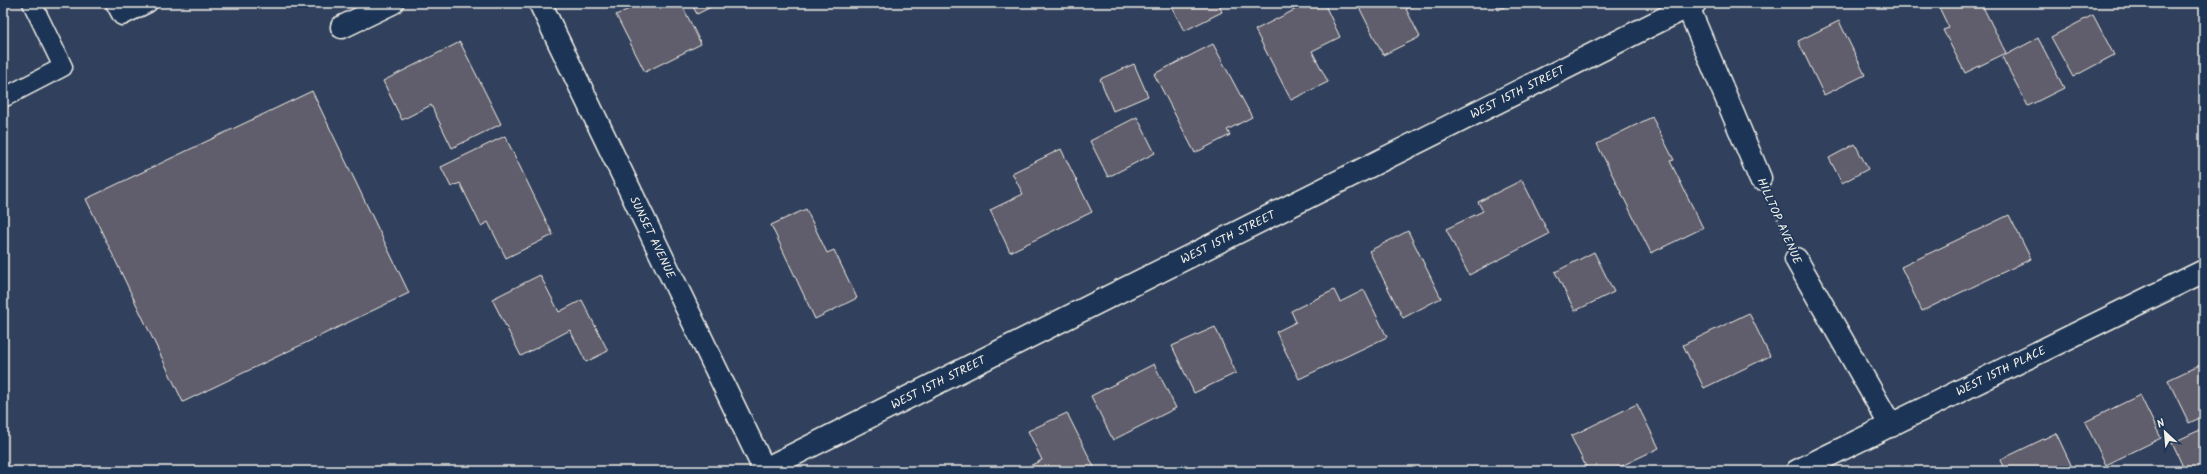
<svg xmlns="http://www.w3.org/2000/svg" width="2207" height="474" viewBox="0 0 2207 474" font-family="Kalam,sans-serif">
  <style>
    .building { fill: #615d6c; stroke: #f4f1e8 }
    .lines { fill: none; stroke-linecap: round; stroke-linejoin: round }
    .service-casing { stroke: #f4f1e8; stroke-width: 21 }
    .minor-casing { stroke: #f4f1e8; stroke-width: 25 }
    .path { stroke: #f4f1e8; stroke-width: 2.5; stroke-dasharray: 1 3; stroke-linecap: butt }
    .service { stroke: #1d3557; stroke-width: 18 }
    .minor { stroke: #1d3557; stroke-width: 22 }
    .labels { text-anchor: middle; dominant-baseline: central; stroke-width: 3; stroke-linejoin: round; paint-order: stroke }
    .street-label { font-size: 12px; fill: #f4f1e8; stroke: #1d3557 }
  </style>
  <rect width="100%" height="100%" fill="#31415d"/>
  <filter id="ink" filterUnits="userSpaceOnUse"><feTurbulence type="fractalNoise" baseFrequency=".025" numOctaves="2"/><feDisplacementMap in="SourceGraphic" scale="8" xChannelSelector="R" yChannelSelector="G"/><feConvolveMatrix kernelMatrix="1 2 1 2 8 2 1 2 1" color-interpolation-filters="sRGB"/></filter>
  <g filter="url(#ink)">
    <path class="building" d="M628,3h53l20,41 -56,28 -29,-57 15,-7z
      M691,3h28l-22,11z
      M1170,3h48l4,9 -38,19z
      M1308,3h16l16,34 -28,14 16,31 -37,18 -36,-70z
      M1357,3h62l-13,6 14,28 -37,18z
      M1494,3h18l-14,7z
      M1937,3h44l25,50 -41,20 -22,-43 6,-2z
      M2093,15l21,40 -41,22 -22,-40z
      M1839,21l26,54 -41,20 -26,-54z
      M2038,38l26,50 -36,18 -26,-49z
      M460,42l41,82 -49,24 -21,-43 -29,15 -19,-39z
      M1213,44l39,73 -25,13 3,5 -35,18 -41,-79z
      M1134,64l14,32 -35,15 -13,-32z
      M312,91l97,202 -226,109 -97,-203z
      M1137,117l18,36 -47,24 -18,-36z
      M1652,117l22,43 -4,1 33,67 -52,25 -54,-109z
      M505,136l48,99 -47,23 -18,-36 -7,4 -21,-43 -9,4 -10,-20z
      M1855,144l13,25 -26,14 -13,-25z
      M1061,149l31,63 -82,40 -20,-42 33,-16 -11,-21z
      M1522,180l27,54 -80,41 -23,-46 37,-18 -5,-9z
      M806,209l21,44 7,-3 23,48 -42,21 -44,-94z
      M2009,215l22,44 -109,52 -21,-44z
      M1408,231l33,67 -38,20 -34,-67z
      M1594,252l20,40 -39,19 -20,-39z
      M540,275l19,37 23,-12 26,51 -22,11 -16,-32 -49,26 -29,-57z
      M1334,290l6,12 24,-12 23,47 -88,42 -23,-47 20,-10 -5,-11z
      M1749,313l21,43 -66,32 -21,-43z
      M1215,327l21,46 -42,20 -22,-47z
      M2204,363v53l-15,7 -21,-43z
      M1154,364l22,44 -63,32 -22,-44z
      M2140,395l21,43 -55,27 -21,-43z
      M1637,404l22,44 -48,23h-23l-17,-35z
      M1067,413l29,58h-77l23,-11 -14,-29z
      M2202,429l2,4v35l-5,3h-14l-13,-28z
      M2056,433l18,38h-69l-5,-11z"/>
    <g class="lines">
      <g class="service-casing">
        <path id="service" d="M115,3l7,13 26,-13
          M3,98l60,-31 -31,-64"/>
      </g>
      <g class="minor-casing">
        <g id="minor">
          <path id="s1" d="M540,3l225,468"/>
          <path d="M1688,7l72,171"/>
          <path d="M342,27l50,-24"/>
          <path d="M1796,259l95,167"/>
          <path id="s2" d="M761,471l934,-468"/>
          <path id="s3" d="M1797,471l407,-200"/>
        </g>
      </g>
      <path class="path" d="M1771,204l13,29"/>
      <use href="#service" class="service"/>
      <use href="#minor" class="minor"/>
    </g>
  </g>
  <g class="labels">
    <g class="street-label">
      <text stroke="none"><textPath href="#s2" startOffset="846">WEST 15TH STREET</textPath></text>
      <text transform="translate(1779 221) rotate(66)">HILLTOP AVENUE</text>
      <text stroke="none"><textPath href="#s1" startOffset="260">SUNSET AVENUE</textPath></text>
      <text stroke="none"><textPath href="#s2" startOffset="522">WEST 15TH STREET</textPath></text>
      <text stroke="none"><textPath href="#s3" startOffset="227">WEST 15TH PLACE</textPath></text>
      <text stroke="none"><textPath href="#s2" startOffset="198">WEST 15TH STREET</textPath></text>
    </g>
  </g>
  <rect width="2207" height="474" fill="none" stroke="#1d3557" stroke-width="16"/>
  <rect x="8" y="8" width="2191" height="458" fill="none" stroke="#f4f1e8" stroke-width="1.5" filter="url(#ink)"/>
  <g transform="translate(2165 432) rotate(334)" stroke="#1d3557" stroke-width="3" paint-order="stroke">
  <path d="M0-3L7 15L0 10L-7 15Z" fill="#f4f1e8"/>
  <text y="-6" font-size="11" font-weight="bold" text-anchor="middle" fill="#f4f1e8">N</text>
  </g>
</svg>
